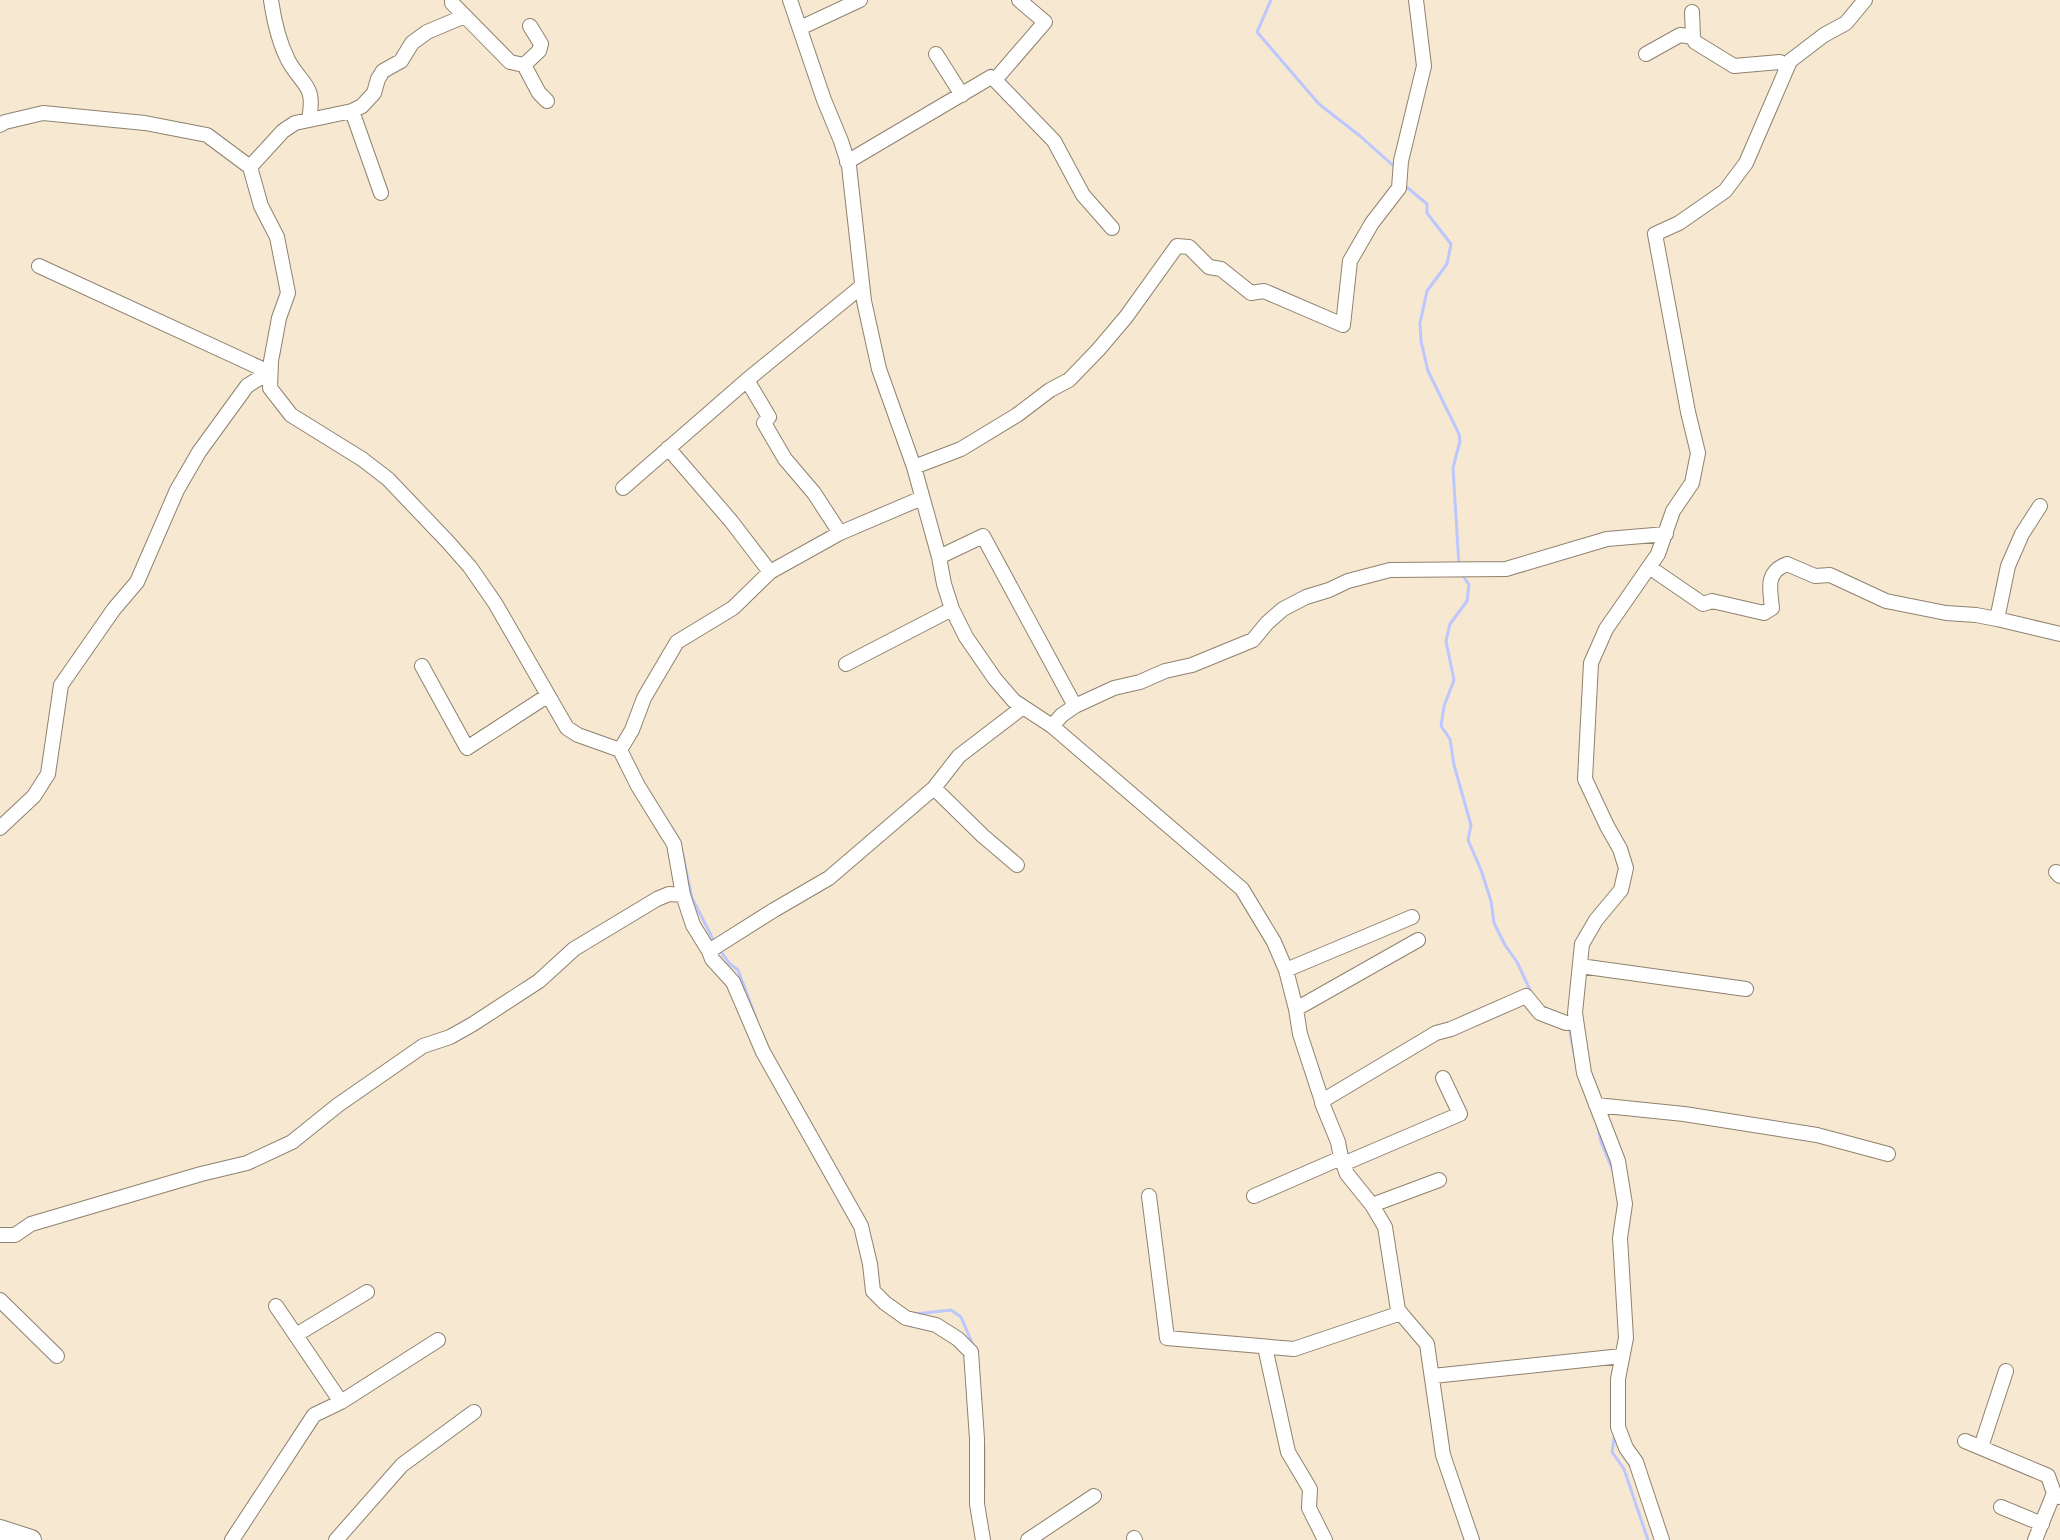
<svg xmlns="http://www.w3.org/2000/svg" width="2060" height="1540" viewBox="0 0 2060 1540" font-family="'Noto Sans',sans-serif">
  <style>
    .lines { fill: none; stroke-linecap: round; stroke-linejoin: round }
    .stream { stroke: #bcc7fe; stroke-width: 3 }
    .minor-casing { stroke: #8f826e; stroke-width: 16 }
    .highway-casing { stroke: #8f826e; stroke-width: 22 }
    .minor { stroke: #fff; stroke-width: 14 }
    .highway { stroke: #fff; stroke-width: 20 }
  </style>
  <rect width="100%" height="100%" fill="#f7e8d2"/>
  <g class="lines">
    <path class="stream" d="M1271,0l-14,32 62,72 41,32 37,33
      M1403,184l24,20v9l24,31 -4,20 -20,27 -7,32 1,18 7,30 31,63 1,7 -7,27 6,98
      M1462,574l7,11 -2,16 -17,23 -4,17 8,39 -10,26 -3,20 9,13 4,26 17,60 -3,15 13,30 10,31 3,22 11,22 12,17 15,32
      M672,828l8,14
      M682,851l10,47 23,45
      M718,948l12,16 8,6 18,48
      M1569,1027l7,36
      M1598,1128l3,14 12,29
      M916,1314l35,-4 10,7 12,28
      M1615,1433l-3,19 12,17 24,71
      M984,1487v-41"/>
    <g class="minor-casing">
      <path id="minor" d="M271,0c3,21 7,40 17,60 14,26 28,24 21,59
        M452,0v3l58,59 14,3 15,-14 2,-7 -11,-18
        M790,0l34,100 17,41 8,25 15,135 15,68 35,98 25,90 5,27 8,25 14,28 29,42 19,22 38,25 190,163 32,53 12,28 10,39 4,25 22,67v2l16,39 3,16 6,16 25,31 13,22 13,83 29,34 16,111 29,85
        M1692,12l1,25
        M800,28l60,-28
        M936,54l26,41
        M1646,54l34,-19 13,2 2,5 39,24 46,-4 7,6
        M524,65l15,28 8,8
        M995,80l59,61 29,54 29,33
        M352,111l29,82
        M0,125l5,-3 38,-9 102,10 62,12 43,32 11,39 16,31 11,56 -9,25 -8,43 -1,27 21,27 71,44 26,20 60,63 22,25 25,36 72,125 11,7 42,15 18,36 36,58 9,51 10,30 16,26 3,8 21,23 30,70 98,174 9,38 3,27 12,12 21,15 30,7 22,14 13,13 6,87v65l6,36
        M847,162l144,-85 4,3 50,-58 -26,-22
        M250,167l33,-36 12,-8 57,-12 10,-5 12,-13 4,-14 5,-8 18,-10 11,-18 15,-11 38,-16
        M39,266l230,106
        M747,380l22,37 -5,6 21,36 29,34 26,40
        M668,448l63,73 39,51
        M914,467l47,-18 56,-34 33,-25 19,-10 29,-30 28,-33 51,-71 12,1 20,20 12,2 30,24 13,-2 79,34 7,-64 22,-38 27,-35 2,-27 23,-95 -8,-66
        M623,488l124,-108 115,-94
        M939,557l44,-21 92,170
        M1649,567l54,37 9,-3 52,12 8,-5c-2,-19 -7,-36 15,-44l28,12 15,-1 56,26 60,12 30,2 21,4 11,-53 14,-32 18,-28
        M1997,619l63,15
        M846,664l106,-55
        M422,666l45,82 80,-52
        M1052,726l10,-11 13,-9 39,-18 26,-6 25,-11 27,-6 61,-25 14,-17 16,-14 23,-12 23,-7 19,-9 42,-11 116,-1 101,-30 59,-5
        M620,750l12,-20 12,-32 33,-56 56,-34 37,-36 70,-39 82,-35
        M934,788l49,48 34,29
        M0,828l34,-32 14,-22 13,-89 53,-76 23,-27 40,-92 22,-38 48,-66 22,-14
        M2056,872l4,4
        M709,951l65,-41 55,-32 105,-90 25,-32 64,-49
        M1580,966l166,23
        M1286,970l126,-53
        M1296,1009l122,-69
        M1322,1101l114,-68 15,-4 75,-33 14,17 26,10 10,-1
        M1596,1105l88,9 133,21 71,19
        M1343,1164l117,-50 -17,-36
        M1149,1196l18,142 127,11 107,-36
        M1254,1196l87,-38
        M1372,1205l67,-25
        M0,1235h15l16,-11 170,-50 46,-11 45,-21 46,-37 85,-59 27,-9 23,-13 66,-43 35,-32 83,-50 12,-5 14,1
        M0,1300l57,56
        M276,1306l65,96
        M296,1335l71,-43
        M1265,1347l23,105 22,37 -1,19 16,32
        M1433,1376l189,-20
        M1965,1441l81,34 2,1 6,17
        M1981,1447l25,-76
        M2001,1507l41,17
        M1134,1538l1,2
        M232,1540l82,-125 27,-13 97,-62
        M336,1540l66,-75 72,-53
        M1028,1540l66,-44
        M1662,1540l-26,-78 -10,-14 -8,-21v-48l8,-41 -6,-100 5,-34 -7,-43 -34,-88 -9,-60 7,-69 14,-24 25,-30 5,-22 -6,-19 -13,-23 -22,-47 6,-116 15,-34 52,-75 15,-43 19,-28 6,-30 -10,-41 -33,-178 24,-11 46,-32 21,-28 44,-102 34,-26 22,-12 19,-23
        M2035,1540l19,-47 6,4"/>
    </g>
    <g class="highway-casing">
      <path id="highway" d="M0,1530l31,10"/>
    </g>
    <use href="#minor" class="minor"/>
    <use href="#highway" class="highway"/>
  </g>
</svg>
